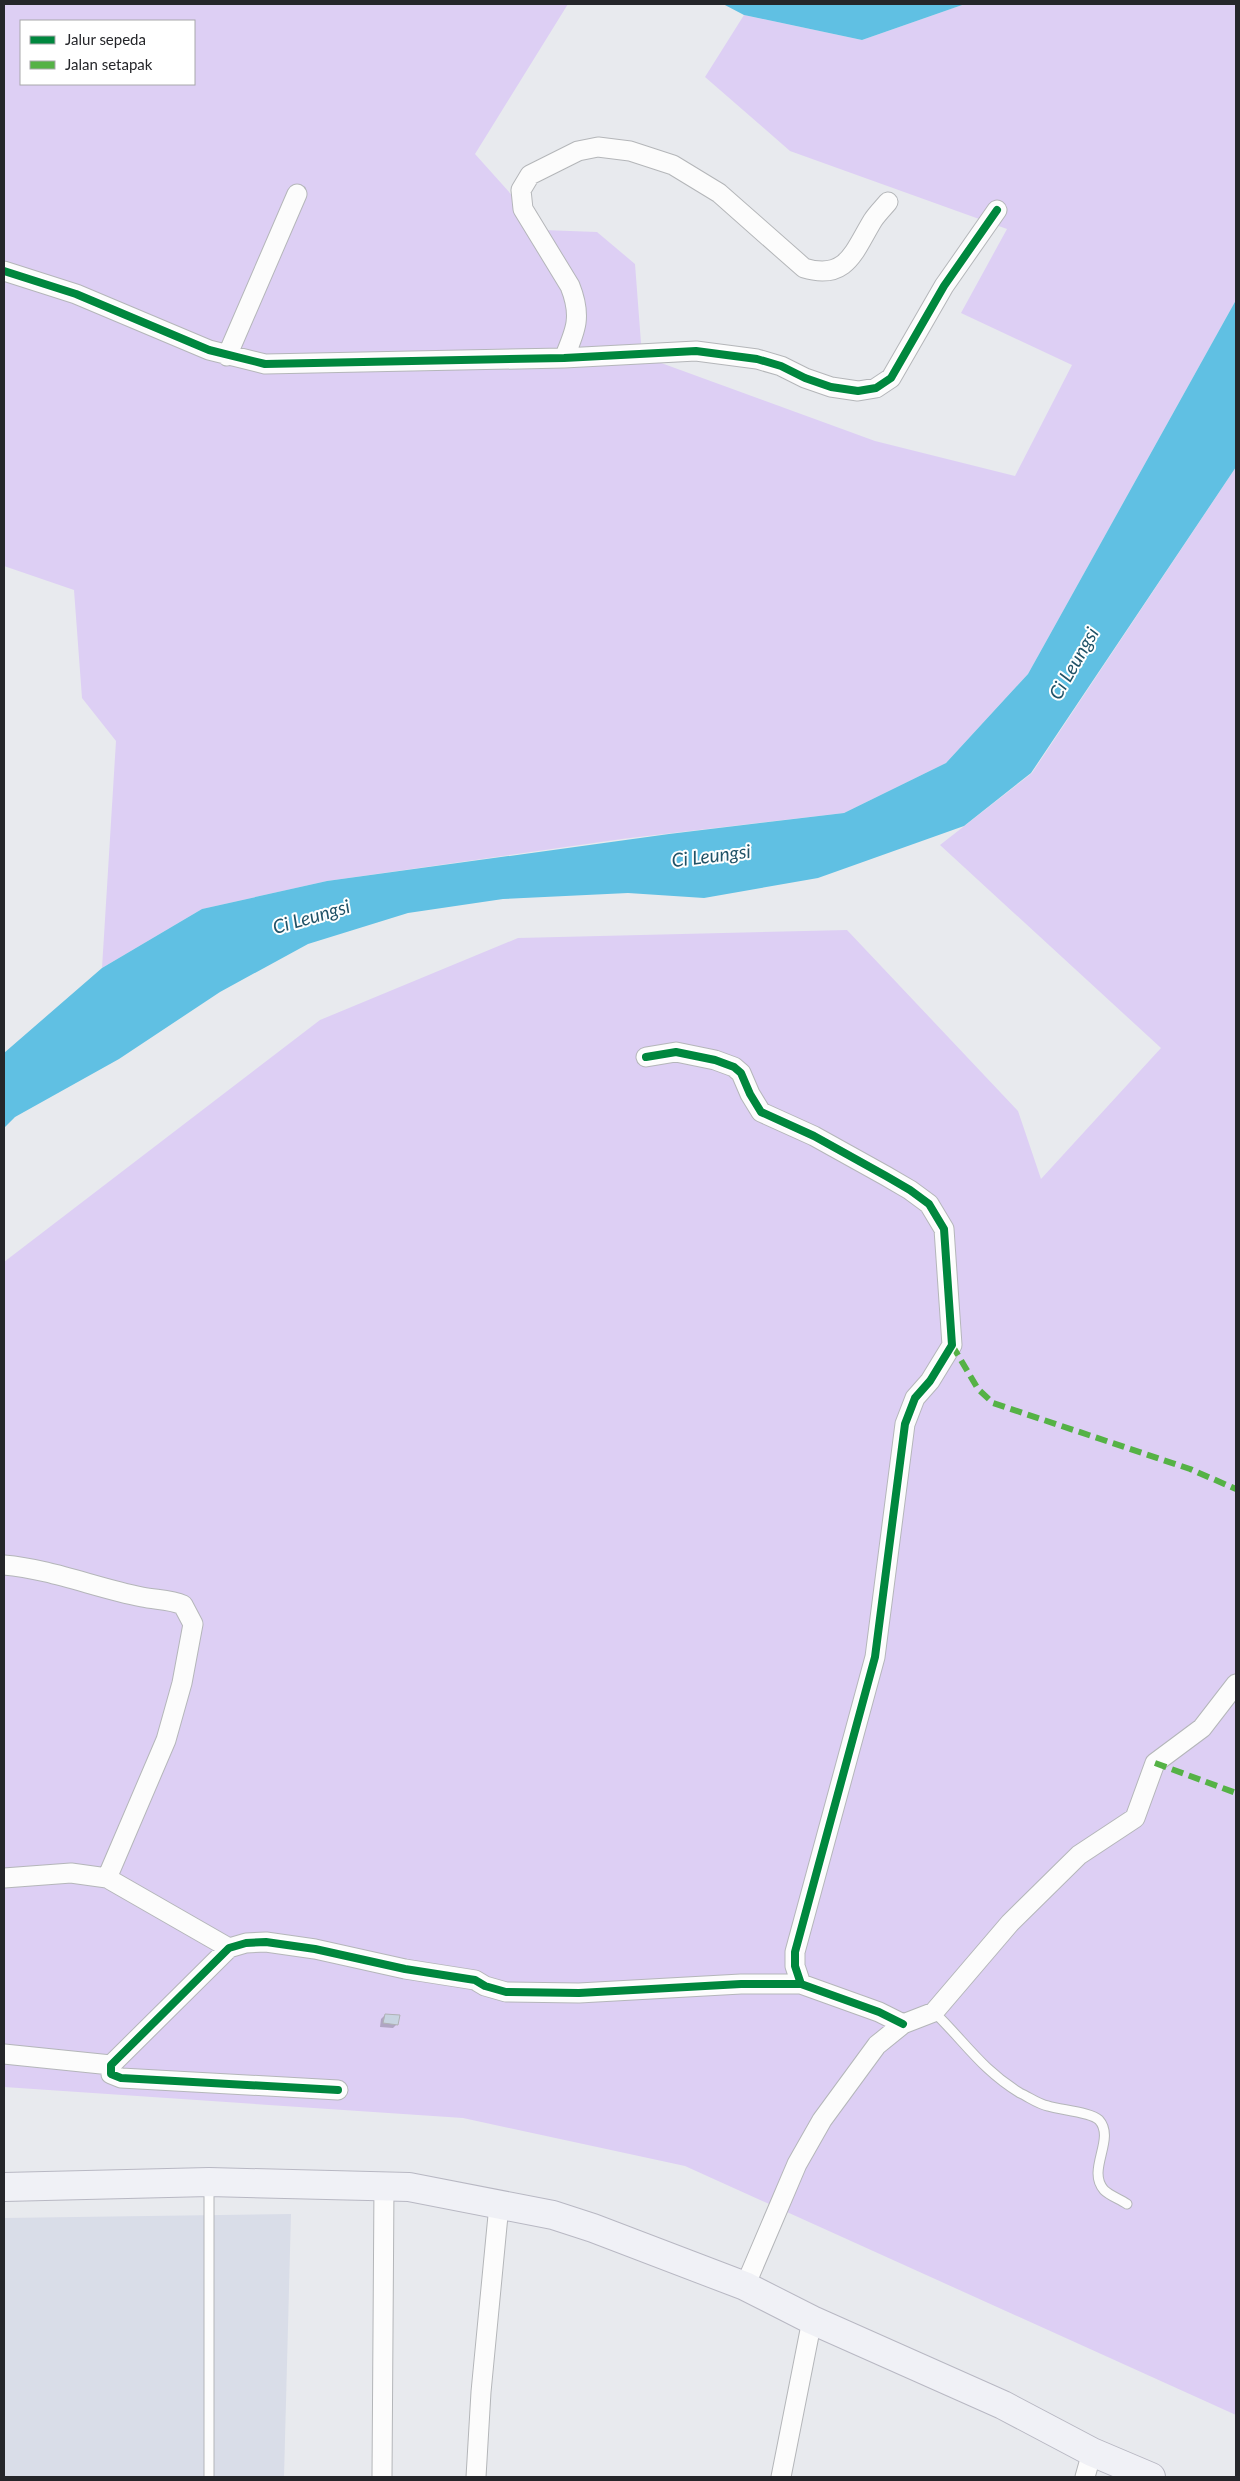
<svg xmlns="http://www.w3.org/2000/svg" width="1240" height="2481" viewBox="0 0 1240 2481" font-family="Lato,sans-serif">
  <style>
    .built { fill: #d9dde8 }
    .green { fill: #ddcff4; fill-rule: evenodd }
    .water { fill: #60c0e3 }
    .shadow { fill: #0003 }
    .building { fill: #c8d4e1; stroke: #b0b2b5 }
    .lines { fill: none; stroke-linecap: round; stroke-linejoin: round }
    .service-casing { stroke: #b4b6b9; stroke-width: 11 }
    .minor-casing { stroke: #b4b6b9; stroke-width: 21 }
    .primary-casing { stroke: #b8b8c3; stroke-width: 30 }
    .service { stroke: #fcfcfc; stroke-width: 9 }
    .minor { stroke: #fcfcfc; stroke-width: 19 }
    .primary { stroke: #f0f1f6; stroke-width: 28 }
    .quiet { stroke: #55b246; stroke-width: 6; stroke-dasharray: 12 6; stroke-linecap: butt }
    .cycleway-casing { stroke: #fff; stroke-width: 11 }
    .cycleway { stroke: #00873e; stroke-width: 8 }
    .labels { text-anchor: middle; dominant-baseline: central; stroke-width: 4; stroke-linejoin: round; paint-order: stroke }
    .water-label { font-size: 19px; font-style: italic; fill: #205368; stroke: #fff }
  </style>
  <rect width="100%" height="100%" fill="#e8eaee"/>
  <path class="built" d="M291,2214l-7,263h-280v-259z"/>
  <path class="green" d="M4,4h564l-93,150 68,76 54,2 38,32 7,92 233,85 140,35 57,-111 -111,-52 46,-84 -217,-78 -85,-74 39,-62 118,25 103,-36h271v296l-208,374 -82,89 -102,50 -222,26 -295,42 -125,28 -100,59 14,-227 -34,-43 -8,-108 -70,-24zM21,21h173v63h-173z
    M1236,467v1948l-551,-249 -222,-48 -459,-31v-825l316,-242 198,-82 329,-8 171,181 23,68 120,-131 -221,-203 92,-72z"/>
  <path class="water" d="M723,4h242l-103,36 -118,-25z
    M1236,300v167l-205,306 -67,53 -146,52 -114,20 -76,-5 -125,6 -95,14 -100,31 -88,48 -101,67 -104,58 -11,11v-75l98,-85 100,-59 125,-28 342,-47 175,-21 102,-50 82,-89z"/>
  <path class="shadow" d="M385,2015l12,9 -4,4 -13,-1 1,-8z"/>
  <path class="building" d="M385,2014l15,1 -2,10 -15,-2z"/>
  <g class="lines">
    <g class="service-casing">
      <path id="service" d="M934,2012c31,30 48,58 86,81 9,4 18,11 28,13 12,4 43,6 51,14 17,19 -13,50 5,70 6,6 16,9 23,14
        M209,2477v-292"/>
    </g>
    <g class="minor-casing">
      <path id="minor" d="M4,271l72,23 133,56 56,14 299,-6 132,-7 61,8 24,7 24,12 26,9 27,4 18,-3 15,-10 53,-92 53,-76
        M227,356l70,-162
        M564,358c12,-28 18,-42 6,-72l-47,-77 -2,-19 9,-15 48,-24 20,-4 32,4 43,14 46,28 85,75c43,13 50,-17 69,-48 4,-6 10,-12 15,-18
        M646,1057l30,-5 39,8 19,7 7,6 9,21 11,18 53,24 72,40 24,14 19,14 15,25 8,116 -22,36 -15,17 -10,26 -30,233 -80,295v14l6,18 78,28 24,12
        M4,1565c47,4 92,23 138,32 14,3 28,2 41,8l10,19 -11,59 -16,57 -59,138
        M4,1878l67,-5 36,5 122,70
        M4,2054l107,11
        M338,2090l-217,-12 -10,-4v-9l118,-117 17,-5 20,-1 49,7 90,20 70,11 10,6 21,6 73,1 162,-9h60
        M745,2286l52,-122 25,-44 55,-75 26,-21 31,-12 76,-89 69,-68 56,-37 20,-55 47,-35 34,-44
        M382,2477l2,-292
        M476,2477l5,-85 18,-187
        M781,2477l31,-157
        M1085,2477l7,-25"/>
    </g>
    <g class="primary-casing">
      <path id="primary" d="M4,2187l205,-5 200,5 144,28 40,13 152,58 67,34 191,85 89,47 59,25"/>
    </g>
    <use href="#service" class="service"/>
    <use href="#minor" class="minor"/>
    <use href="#primary" class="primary"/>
    <path class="quiet" d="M952,1345l26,44 15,14 197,66 46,20
      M1155,1763l81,30"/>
    <g class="cycleway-casing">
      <path id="cycleway" d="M4,271l72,23 133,56 56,14 299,-6 132,-7 61,8 24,7 24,12 26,9 27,4 18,-3 15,-10 53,-92 53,-76
        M646,1057l30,-5 39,8 19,7 7,6 9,21 11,18 53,24 72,40 24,14 19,14 15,25 8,116 -22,36 -15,17 -10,26 -30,233 -80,295v14l6,18 78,28 24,12
        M338,2090l-217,-12 -10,-4v-9l118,-117 17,-5 20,-1 49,7 90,20 70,11 10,6 21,6 73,1 162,-9h60"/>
    </g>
    <use href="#cycleway" class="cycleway"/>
  </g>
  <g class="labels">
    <g class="water-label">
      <text transform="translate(1073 663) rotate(-60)">Ci Leungsi</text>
      <text transform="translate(711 855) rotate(-7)">Ci Leungsi</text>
      <text transform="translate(311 916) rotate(-16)">Ci Leungsi</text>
    </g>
  </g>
  <rect width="1240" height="2481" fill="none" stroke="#25262a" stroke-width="10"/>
  <rect x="20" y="20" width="175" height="65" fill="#ffffff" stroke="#a8a8aa"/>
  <rect x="30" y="36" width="25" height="8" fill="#00873e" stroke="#a8a8aa"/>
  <text x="65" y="45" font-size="15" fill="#25262a">Jalur sepeda</text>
  <rect x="30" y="61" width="25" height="8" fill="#55b246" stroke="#a8a8aa"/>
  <text x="65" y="70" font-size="15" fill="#25262a">Jalan setapak</text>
</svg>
